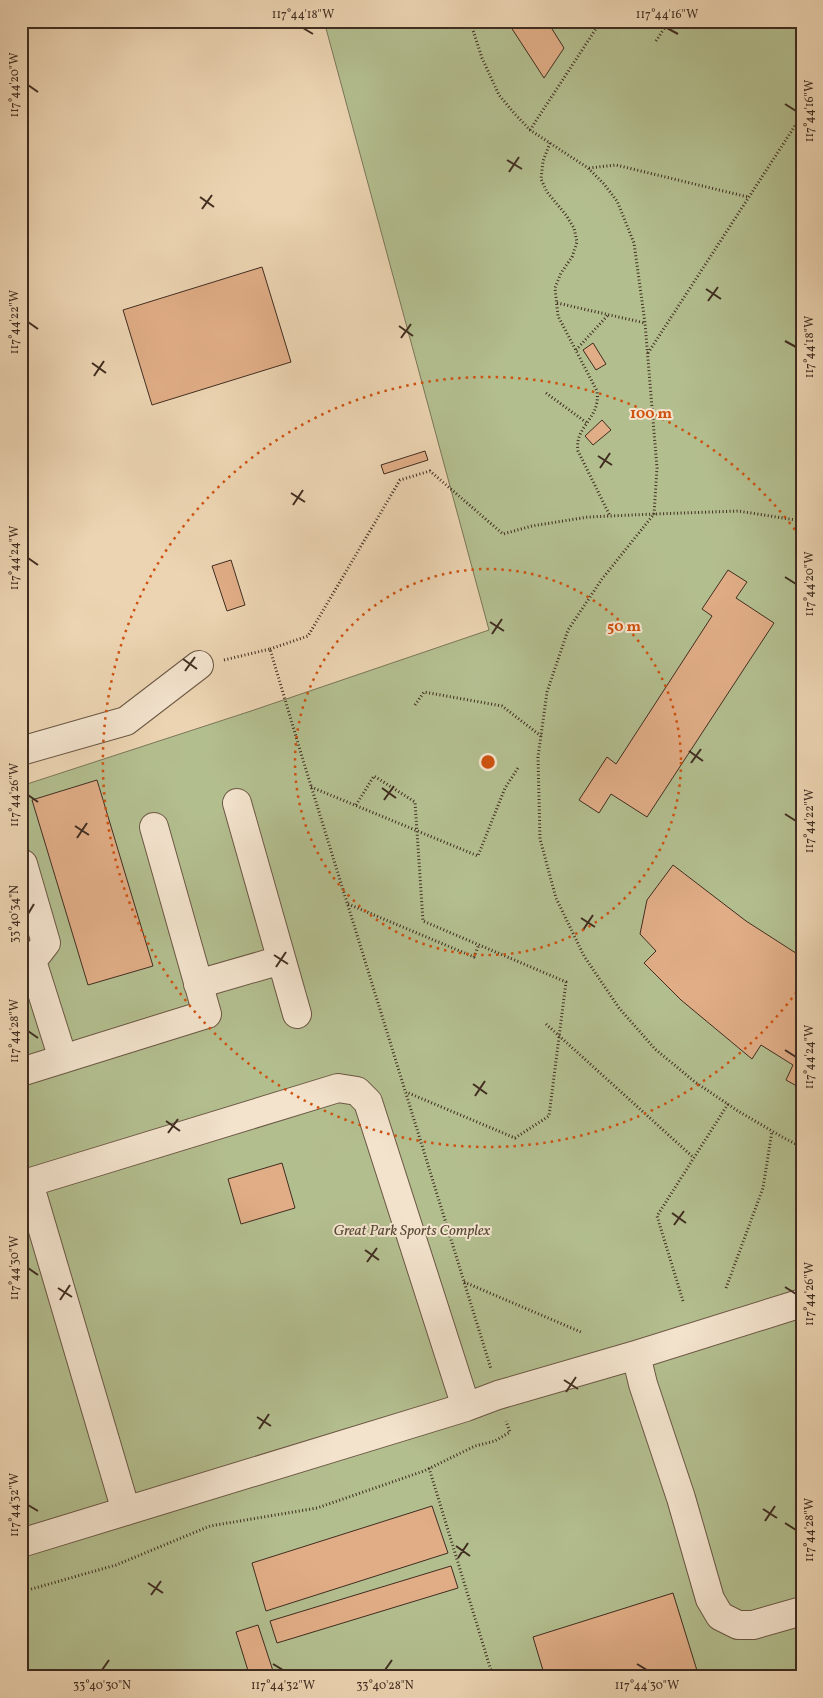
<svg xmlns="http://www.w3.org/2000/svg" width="823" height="1698" viewBox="0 0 823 1698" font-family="Vollkorn,serif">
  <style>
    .green { fill: #b3be8f; stroke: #7a7658 }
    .building { fill: #e0ad86; stroke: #402d20 }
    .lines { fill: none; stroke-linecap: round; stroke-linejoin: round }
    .minor-casing { stroke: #6b5744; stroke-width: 30 }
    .path { stroke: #402d20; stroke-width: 3; stroke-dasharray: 1 2.5; stroke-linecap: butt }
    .minor { stroke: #f3e3cd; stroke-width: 28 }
    .ticks { fill: none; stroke: #402d20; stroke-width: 2 }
    .ring { fill: none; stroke: #cf520f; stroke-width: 2.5; stroke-dasharray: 2.5 5 }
    .labels { text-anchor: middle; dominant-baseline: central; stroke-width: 4; stroke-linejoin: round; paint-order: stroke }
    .park-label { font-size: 15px; font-style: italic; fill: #574a36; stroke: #f3e3cd }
    .centre { fill: #cf520f; stroke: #f3e3cd; stroke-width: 2.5 }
    .ring-label { font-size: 15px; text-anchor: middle; font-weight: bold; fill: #cf520f; stroke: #f3e3cd; stroke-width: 4; stroke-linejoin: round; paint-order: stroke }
    .neatline { fill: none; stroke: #402d20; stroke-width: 2 }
    .ticks-label { font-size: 12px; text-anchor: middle; fill: #402d20 }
  </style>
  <rect width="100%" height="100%" fill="#ecd4b2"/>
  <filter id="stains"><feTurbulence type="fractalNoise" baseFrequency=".004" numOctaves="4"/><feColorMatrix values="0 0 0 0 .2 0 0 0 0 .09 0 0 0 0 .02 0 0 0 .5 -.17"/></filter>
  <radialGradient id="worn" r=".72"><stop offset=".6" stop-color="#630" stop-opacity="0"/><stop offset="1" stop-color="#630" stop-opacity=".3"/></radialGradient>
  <path class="green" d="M324,21h478v1656h-781v-891l230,-75 238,-81z"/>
  <path class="building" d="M507,21h40l17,27 -20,30z
    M262,267l29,95 -139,43 -29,-95z
    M593,343l13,21 -10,6 -13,-20z
    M602,420l9,10 -18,15 -8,-9z
    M425,451l3,9 -44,14 -3,-9z
    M231,560l14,45 -18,6 -15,-45z
    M728,570l19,12 -11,16 38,25 -127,194 -36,-23 -12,19 -20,-13 28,-43 9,7 96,-148 -10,-7z
    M97,780l56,186 -65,19 -56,-185z
    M673,865l73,56 56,36v132l-16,-9 7,-15 -32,-20 -9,14 -71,-59 -37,-37 12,-12 -16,-17 7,-34z
    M21,871l21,63 -21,7z
    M282,1163l13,45 -54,16 -13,-45z
    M432,1506l16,47 -182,58 -14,-48z
    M451,1566l7,22 -181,55 -7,-22z
    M673,1593l26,84h-154l-12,-40z
    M258,1625l17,52h-25l-14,-45z"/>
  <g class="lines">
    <g class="minor-casing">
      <path id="minor" d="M21,751l105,-30 73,-56
        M237,803l60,211
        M21,863l2,1 23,79 -14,18 31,98
        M198,984l83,-24
        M21,1072l186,-58 -53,-187
        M29,1183l97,328
        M21,1185l317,-97 19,3 11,11 98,305
        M636,1355l7,29 38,114 29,101 10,17 18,9h15l49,-14
        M21,1543l445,-136 32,-12 138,-40 166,-52"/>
    </g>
    <path class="path" d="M470,21l12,37 17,37 15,18 16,17 58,38 16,16 13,17 17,42 11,80 12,145 -3,46 -52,65 -34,51 -21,62 -9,65 2,82 16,59 28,58 35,52 36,41 40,33 43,29 46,27 18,9
      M656,41l13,-20
      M530,130l71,-109
      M550,143l-7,18 -2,18 6,13 19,23 8,13 3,14 -5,15 -11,16 -6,15 3,28 39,75c4,28 -23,35 -19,60l32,65
      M589,168l27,-3 132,32
      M557,303l88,20
      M576,350l33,-36
      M648,353l154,-238
      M546,393l41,30
      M270,649l38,-13 92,-156 30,-9 73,63 29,-8 56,-9 66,-3 84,-3 64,10
      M224,660l46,-11 33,111 188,609
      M415,705l9,-13 78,14 39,30
      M311,787l167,69 27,-68 13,-20
      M356,805l18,-29 41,26 8,119 143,61 -17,134 -34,22 -109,-46
      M348,904l126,53 5,-13
      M546,1024l148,134
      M464,1282l117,50
      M726,1288l37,-100 9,-57
      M683,1301l-26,-85 71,-112
      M429,1468l64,209
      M21,1592l95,-27 94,-39 107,-18 107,-37 51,-25 20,-5 15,-9 -4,-11"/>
    <use href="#minor" class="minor"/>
  </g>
  <path class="ticks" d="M303,28l10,6M667,28l11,6M28,85l10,7M785,104l11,7M507,160l15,9M509,172l10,-15M200,197l14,10M202,209l10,-14M706,289l15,10M708,301l10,-14M28,322l10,7M399,326l14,10M401,338l10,-14M785,341l11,6M92,363l14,10M94,376l10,-15M598,456l14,9M600,468l10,-15M291,493l14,9M293,505l10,-15M28,558l10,7M785,577l11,7M490,622l14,9M492,634l10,-15M183,659l14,10M185,671l10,-14M689,751l14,10M691,763l10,-14M382,788l14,10M28,795l10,7M384,800l10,-14M785,814l11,7M75,826l14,9M77,838l10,-15M28,914l6,-10M581,918l14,9M583,930l10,-15M274,955l14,9M276,967l10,-15M28,1031l10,7M785,1050l11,7M473,1084l14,10M475,1096l10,-15M166,1121l14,10M168,1133l10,-14M672,1213l14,10M674,1225l10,-14M365,1250l14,10M367,1262l10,-14M28,1268l10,7M785,1287l11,7M58,1288l14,9M60,1300l10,-15M564,1380l14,9M566,1392l10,-15M257,1417l14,9M259,1429l10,-15M28,1505l10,6M763,1509l14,9M765,1521l10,-15M785,1523l11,7M456,1546l14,10M458,1558l10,-15M148,1583l15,10M151,1595l10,-14M273,1664l10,6M637,1664l10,6M102,1670l7,-10M385,1670l7,-10"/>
  <g class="ring">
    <circle cx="488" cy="762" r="193"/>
    <path d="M801 986A385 385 0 1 1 801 538"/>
  </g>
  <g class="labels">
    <g class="park-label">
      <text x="412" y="1231">Great Park Sports Complex</text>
    </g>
  </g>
  <circle cx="488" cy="762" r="8" class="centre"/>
  <g class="ring-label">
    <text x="651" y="418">100 m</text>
    <text x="624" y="631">50 m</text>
  </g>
  <rect width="823" height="1698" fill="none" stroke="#ecd4b2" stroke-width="55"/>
  <rect x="28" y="28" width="768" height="1642" class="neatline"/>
  <g class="ticks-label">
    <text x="303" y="18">117°44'18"W</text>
    <text x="667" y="18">117°44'16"W</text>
    <text transform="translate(14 85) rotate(-90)" y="4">117°44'20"W</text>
    <text transform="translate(809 111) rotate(-90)" y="4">117°44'16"W</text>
    <text transform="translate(14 322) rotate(-90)" y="4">117°44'22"W</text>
    <text transform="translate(809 347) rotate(-90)" y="4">117°44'18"W</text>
    <text transform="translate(14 558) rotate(-90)" y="4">117°44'24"W</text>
    <text transform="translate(809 584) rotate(-90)" y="4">117°44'20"W</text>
    <text transform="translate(14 795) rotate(-90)" y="4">117°44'26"W</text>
    <text transform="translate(809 821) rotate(-90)" y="4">117°44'22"W</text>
    <text transform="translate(14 914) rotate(-90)" y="4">33°40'34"N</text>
    <text transform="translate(14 1031) rotate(-90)" y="4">117°44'28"W</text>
    <text transform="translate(809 1057) rotate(-90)" y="4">117°44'24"W</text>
    <text transform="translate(14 1268) rotate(-90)" y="4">117°44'30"W</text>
    <text transform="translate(809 1294) rotate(-90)" y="4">117°44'26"W</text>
    <text transform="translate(14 1505) rotate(-90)" y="4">117°44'32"W</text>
    <text transform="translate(809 1530) rotate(-90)" y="4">117°44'28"W</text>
    <text x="102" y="1689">33°40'30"N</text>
    <text x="283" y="1689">117°44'32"W</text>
    <text x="385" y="1689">33°40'28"N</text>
    <text x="647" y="1689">117°44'30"W</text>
  </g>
  <rect width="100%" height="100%" filter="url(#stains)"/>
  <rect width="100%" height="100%" fill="url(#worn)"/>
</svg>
